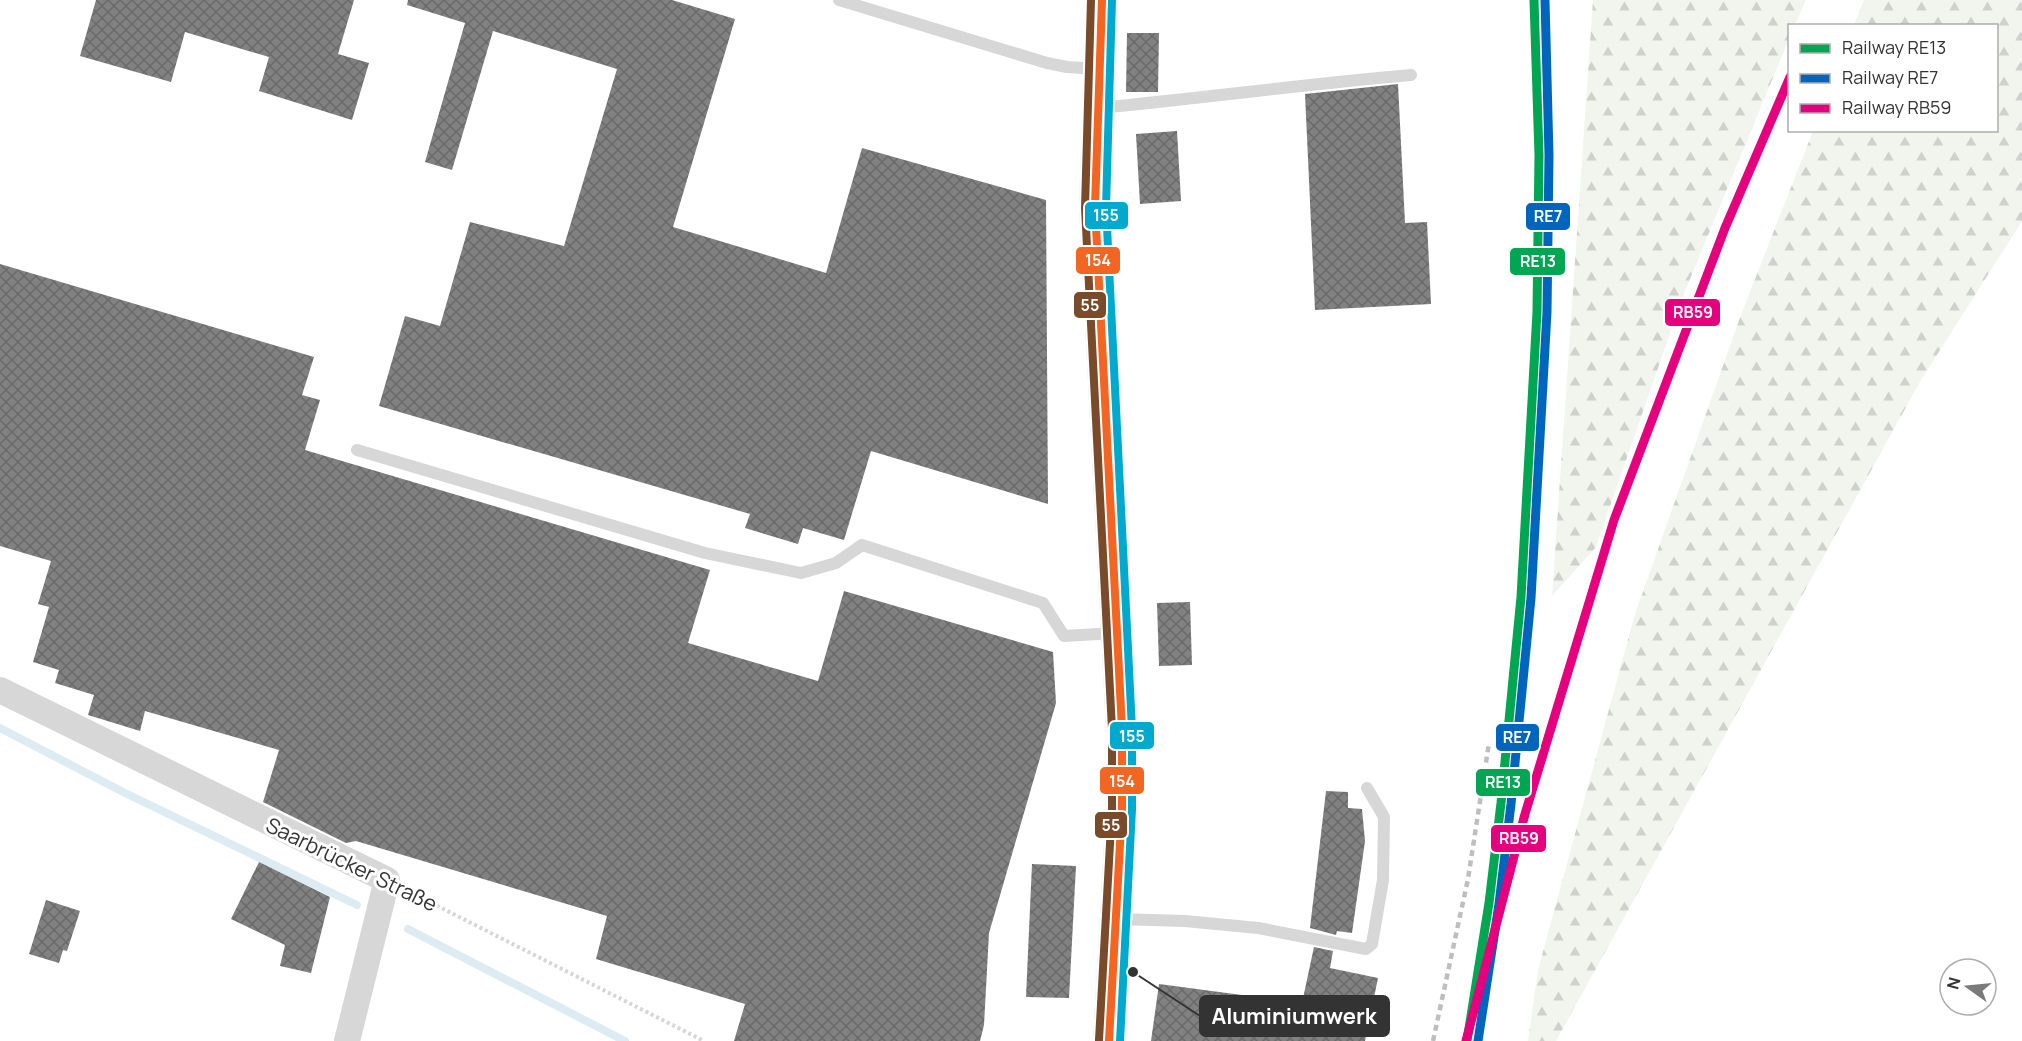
<svg xmlns="http://www.w3.org/2000/svg" width="2022" height="1041" viewBox="0 0 2022 1041" font-family="Manrope,sans-serif">
  <style>
    .forest { fill: url(#forest-firs) }
    .lines { fill: none; stroke-linecap: round; stroke-linejoin: round }
    .stream { stroke: #ddebf3; stroke-width: 8 }
    .building { fill: url(#building-cross-hatch) }
    .path { stroke: #d6d6d6; stroke-width: 4; stroke-dasharray: 3 3; stroke-linecap: butt }
    .service { stroke: #d7d7d7; stroke-width: 12 }
    .minor { stroke: #d7d7d7; stroke-width: 26 }
    .tertiary { stroke: #d7d7d7; stroke-width: 32 }
    .rail { stroke: #bebebe; stroke-width: 4.5; stroke-dasharray: 6 4.5; stroke-linecap: butt }
    .bus-1-casing { stroke: #fff; stroke-width: 12 }
    .bus-2-casing { stroke: #fff; stroke-width: 12 }
    .bus-3-casing { stroke: #fff; stroke-width: 12 }
    .bus-1 { stroke: #f26522; stroke-width: 8 }
    .bus-2 { stroke: #7a4b2a; stroke-width: 8 }
    .bus-3 { stroke: #00a9ce; stroke-width: 8 }
    .rail-1-casing { stroke: #fff; stroke-width: 14 }
    .rail-2-casing { stroke: #fff; stroke-width: 14 }
    .rail-3-casing { stroke: #fff; stroke-width: 14 }
    .rail-1 { stroke: #00a651; stroke-width: 9 }
    .rail-2 { stroke: #0065bd; stroke-width: 9 }
    .rail-3 { stroke: #e5007d; stroke-width: 9 }
    .labels { text-anchor: middle; dominant-baseline: central; stroke-width: 6; stroke-linejoin: round; paint-order: stroke }
    .street-label { font-size: 21px; fill: #333; stroke: #fff }
    .leader { fill: none; stroke: #333; stroke-width: 2 }
    .callout-dot { fill: #333; stroke: #fff; stroke-width: 2 }
    .callout { fill: #333; stroke: #333; stroke-width: 2 }
    .callout-label { font-size: 22px; text-anchor: middle; font-weight: bold; fill: #fff }
    .line-badge { stroke: #fff; stroke-width: 2 }
    .badge-label { font-size: 16px; text-anchor: middle; font-weight: bold; fill: #fff }
  </style>
  <defs>
    <pattern id="forest-firs" width="22" height="20" patternUnits="userSpaceOnUse" patternTransform="scale(1.5)"><rect width="22" height="20" fill="#f1f5ed"/><path d="M5 1l3.5 6h-7zM16 11l3.5 6h-7z" fill="#cfd2cc"/></pattern>
    <pattern id="building-cross-hatch" width="8" height="8" patternUnits="userSpaceOnUse" patternTransform="scale(1.5)"><rect width="8" height="8" fill="#818181"/><path d="M0 0l8 8M0 8l8-8" fill="none" stroke="#6a6a6a"/></pattern>
  </defs>
  <rect width="100%" height="100%" fill="#fff"/>
  <path class="forest" d="M1593,0h213l-11,25 -5,1 -1,13 -106,257 -87,251 -44,49z
    M1864,0h158v221l-101,159 -365,661h-28l10,-71 97,-356 106,-299 72,-184 183,-1v-104l-142,-1z"/>
  <g class="lines">
    <path class="stream" d="M0,728l125,65 232,112
      M408,929l217,112"/>
  </g>
  <path class="building" d="M96,0h258l-16,54 31,9 -17,57 -93,-29 10,-34 -84,-25 -14,50 -91,-26z
    M408,0h264l63,19 -62,208 153,46 36,-125 184,52 2,304 -177,-53 -27,89 -41,-12 -5,16 -53,-16 5,-14 -371,-108 26,-90 35,10 30,-104 94,24 53,-177 -124,-38 -41,139 -27,-8 40,-139 -58,-18z
    M1127,33h32l-1,59h-32z
    M1398,84l7,139 22,-1 4,82 -116,6 -10,-216z
    M1177,131l4,70 -41,3 -4,-70z
    M0,264l314,93 -12,38 18,5 -15,50 405,120 -22,73 130,38 26,-90 209,61 3,51 -67,230 -5,92 -4,16h-246l11,-37 -149,-45 11,-43 -251,-75 -10,2 -83,-41 16,-52 -134,-39 -5,20 -52,-16 6,-20 -39,-12 4,-13 -26,-8 16,-55 -11,-3 13,-43 -51,-15z
    M1190,602l2,63 -33,1 -2,-63z
    M1326,791l22,1v16l14,1 3,32 -13,92 -15,-2 -1,4 -26,-7z
    M259,862l71,35 -19,76 -31,-7 5,-21 -54,-26z
    M1032,864l44,2 -7,132 -43,-1z
    M46,900l34,11 -13,40 -4,-1 -4,13 -30,-9z
    M1314,947l19,4 -3,17 48,10 -13,63h-214l8,-57 143,19z"/>
  <g class="lines">
    <path class="path" d="M410,892l294,149"/>
    <path class="service" d="M839,0l208,63 20,4 31,2
      M1099,108c104,-10 207,-24 312,-33
      M357,450l348,103 96,20 35,-10 26,-18 181,58 21,33 51,-3
      M1117,919l68,2 73,7 108,21 6,-5 11,-64 1,-63 -17,-29"/>
    <path class="minor" d="M0,690l387,190 -40,161"/>
    <path class="tertiary" d="M1102,0l-7,207 27,522v79l-13,233"/>
    <path class="rail" d="M1433,1041l35,-162 21,-136"/>
    <g class="bus-1-casing">
      <path id="bus-1" d="M1102,0l-7,207 27,522v79l-13,233"/>
    </g>
    <g class="bus-2-casing">
      <path id="bus-2" d="M1091,0l-6,208 27,521v79l-13,232"/>
    </g>
    <g class="bus-3-casing">
      <path id="bus-3" d="M1112,0l-6,207 26,522v80l-12,232"/>
    </g>
    <use href="#bus-1" class="bus-1"/>
    <use href="#bus-2" class="bus-2"/>
    <use href="#bus-3" class="bus-3"/>
    <g class="rail-1-casing">
      <path id="rail-1" d="M1467,1041l22,-138 12,-100 20,-206 16,-285 2,-157 -5,-155"/>
    </g>
    <g class="rail-2-casing">
      <path id="rail-2" d="M1478,1041l21,-137 12,-100 20,-206 16,-286 2,-157 -4,-155"/>
    </g>
    <g class="rail-3-casing">
      <path id="rail-3" d="M1466,1041l59,-227 89,-294 111,-292 65,-151"/>
    </g>
    <use href="#rail-1" class="rail-1"/>
    <use href="#rail-2" class="rail-2"/>
    <use href="#rail-3" class="rail-3"/>
  </g>
  <g class="labels">
    <g class="street-label">
      <text transform="translate(352 864) rotate(26)">Saarbrücker Straße</text>
    </g>
  </g>
  <path class="leader" d="M1133 972L1200 1016"/>
  <circle class="callout-dot" cx="1133" cy="972" r="6"/>
  <rect class="callout" x="1200" y="996" width="189" height="40" rx="6"/>
  <g class="callout-label">
    <text x="1294" y="1024">Aluminiumwerk</text>
  </g>
  <g class="line-badge">
    <rect x="1084" y="201" width="45" height="29" rx="6" fill="#00a9ce"/>
    <rect x="1525" y="202" width="46" height="29" rx="6" fill="#0065bd"/>
    <rect x="1075" y="246" width="46" height="29" rx="6" fill="#f26522"/>
    <rect x="1509" y="247" width="57" height="29" rx="6" fill="#00a651"/>
    <rect x="1073" y="291" width="34" height="28" rx="6" fill="#7a4b2a"/>
    <rect x="1664" y="298" width="57" height="29" rx="6" fill="#e5007d"/>
    <rect x="1109" y="721" width="46" height="29" rx="6" fill="#00a9ce"/>
    <rect x="1495" y="723" width="45" height="29" rx="6" fill="#0065bd"/>
    <rect x="1099" y="766" width="46" height="29" rx="6" fill="#f26522"/>
    <rect x="1475" y="768" width="56" height="29" rx="6" fill="#00a651"/>
    <rect x="1094" y="811" width="34" height="28" rx="6" fill="#7a4b2a"/>
    <rect x="1490" y="824" width="57" height="29" rx="6" fill="#e5007d"/>
  </g>
  <g class="badge-label">
    <text x="1106" y="221">155</text>
    <text x="1548" y="222">RE7</text>
    <text x="1098" y="266">154</text>
    <text x="1538" y="267">RE13</text>
    <text x="1090" y="311">55</text>
    <text x="1693" y="318">RB59</text>
    <text x="1132" y="742">155</text>
    <text x="1517" y="743">RE7</text>
    <text x="1122" y="787">154</text>
    <text x="1503" y="788">RE13</text>
    <text x="1111" y="831">55</text>
    <text x="1519" y="844">RB59</text>
  </g>
  <rect x="1788" y="24" width="210" height="108" fill="#ffffff" stroke="#adadad" stroke-width="1.5"/>
  <rect x="1800" y="44" width="30" height="9" fill="#00a651" stroke="#adadad" stroke-width="1.5"/>
  <text x="1842" y="54" font-size="18" fill="#333333">Railway RE13</text>
  <rect x="1800" y="74" width="30" height="9" fill="#0065bd" stroke="#adadad" stroke-width="1.5"/>
  <text x="1842" y="84" font-size="18" fill="#333333">Railway RE7</text>
  <rect x="1800" y="104" width="30" height="9" fill="#e5007d" stroke="#adadad" stroke-width="1.5"/>
  <text x="1842" y="114" font-size="18" fill="#333333">Railway RB59</text>
  <g transform="translate(1968 987) rotate(285)"><circle r="28" fill="#ffffff" stroke="#adadad" stroke-width="1.5"/>
  <path d="M0-4.5L10 22L0 15L-10 22Z" fill="#7a7a7a"/>
  <text y="-9" font-size="16" font-weight="bold" text-anchor="middle" fill="#333333">N</text>
  </g>
</svg>
